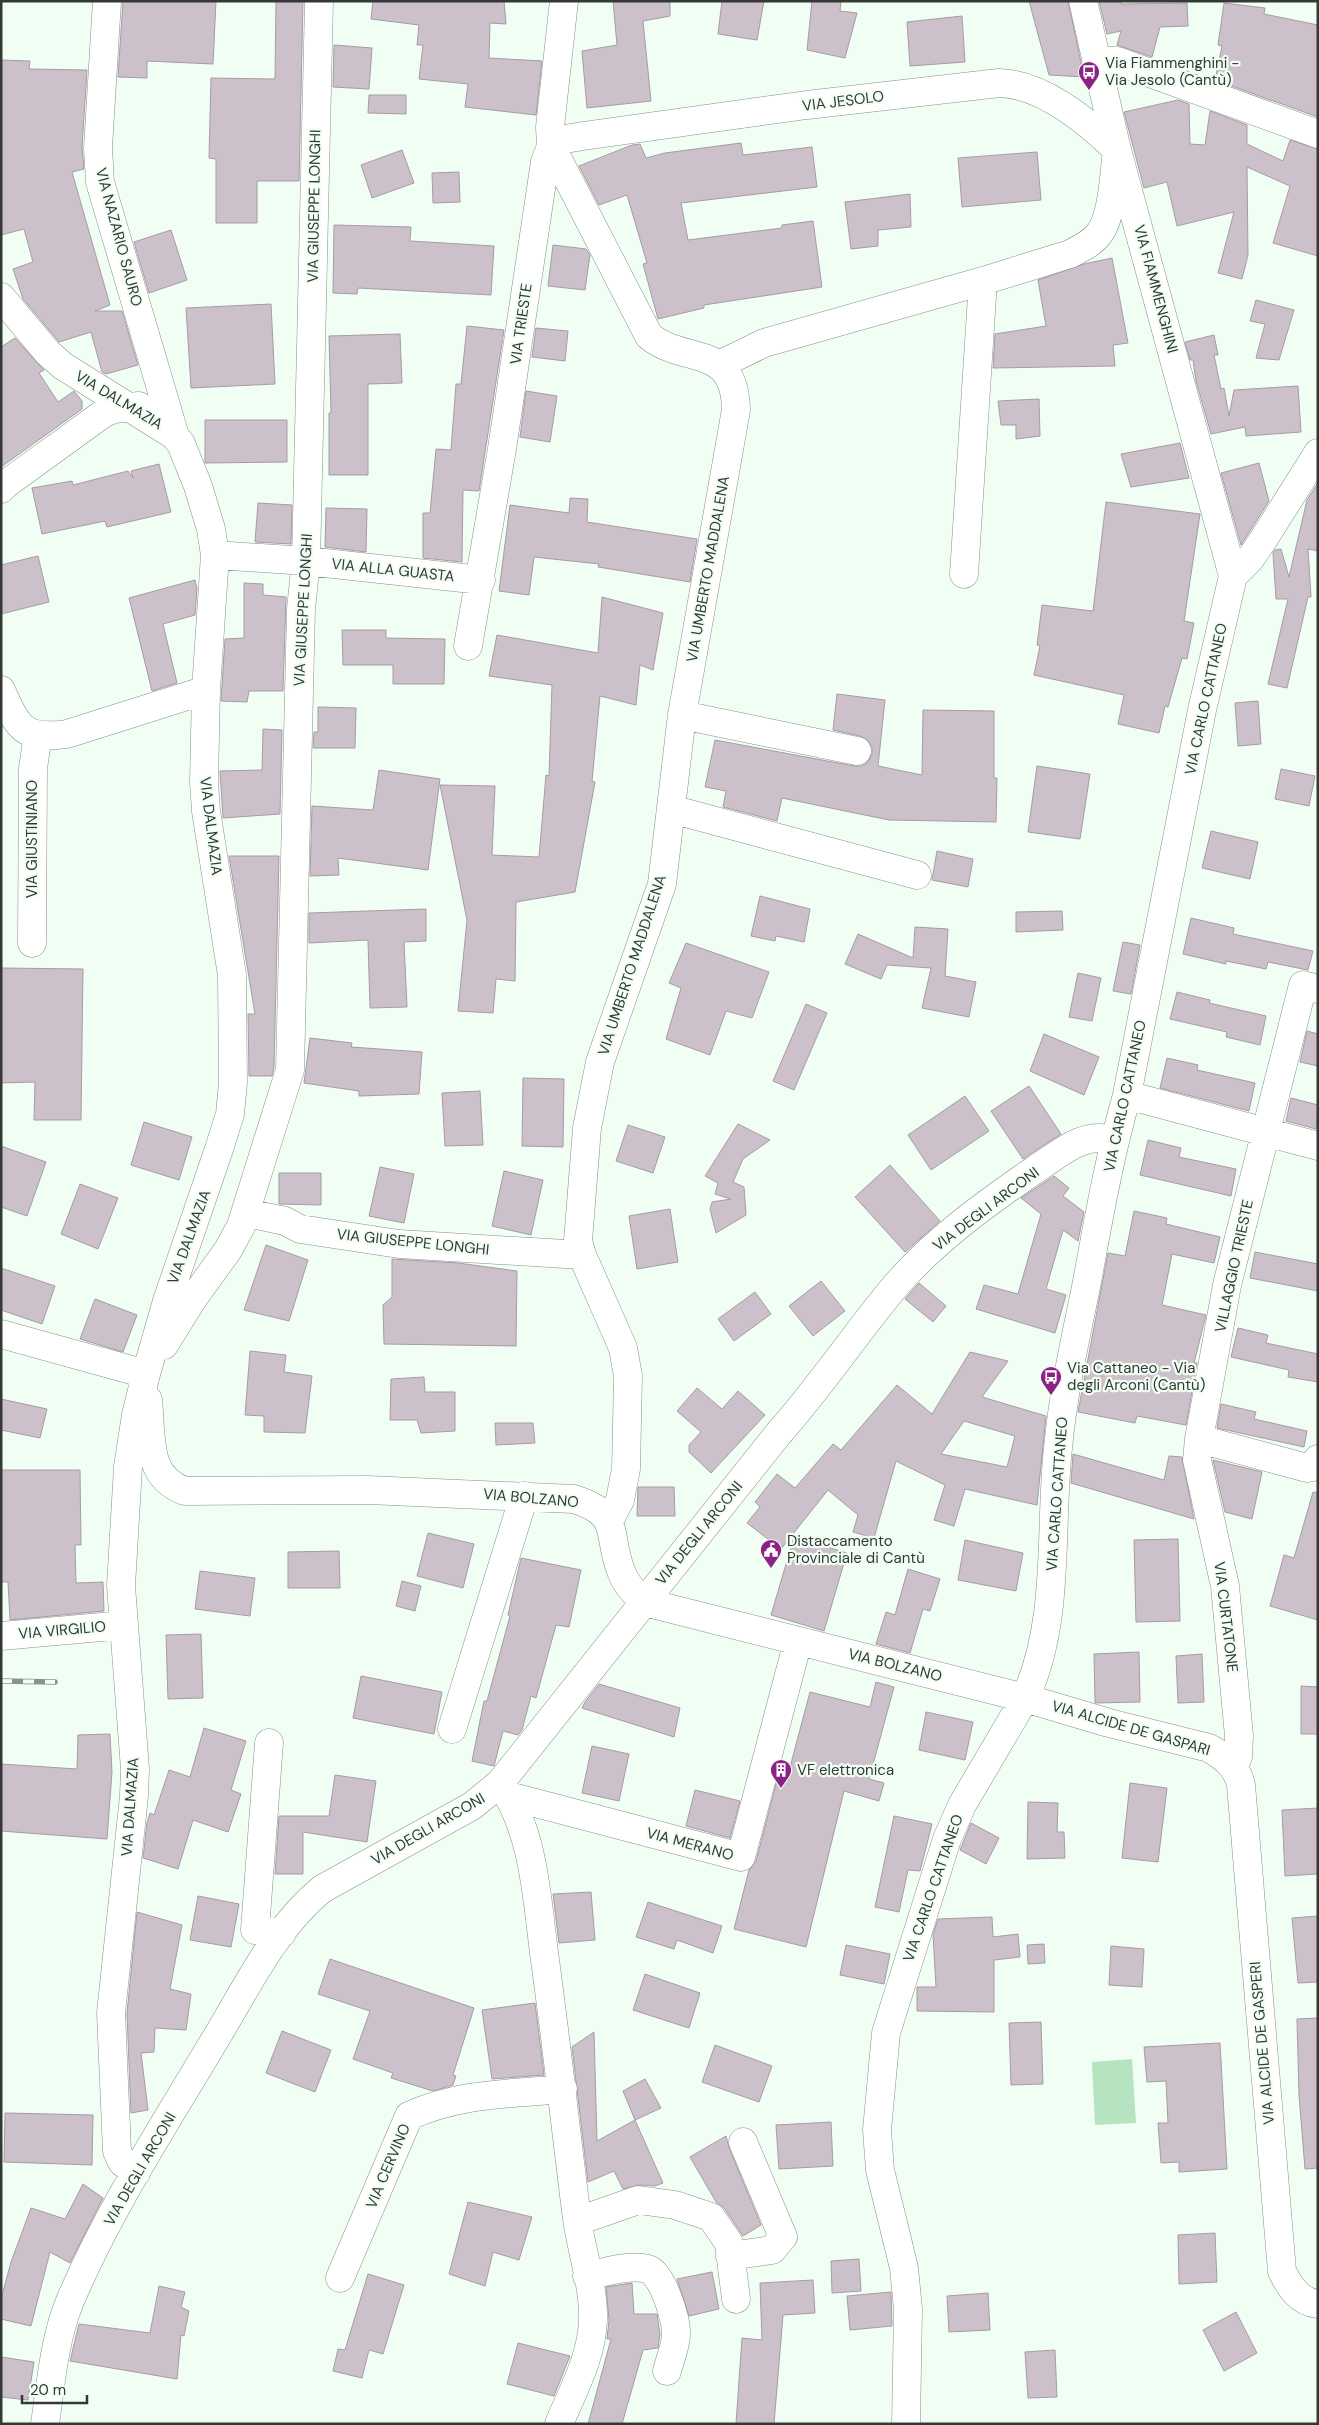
<svg xmlns="http://www.w3.org/2000/svg" width="1319" height="2425" viewBox="0 0 1319 2425" font-family="'DM Sans',sans-serif">
  <style>
    .green { fill: #b6e4c0 }
    .building { fill: #ccc0ca; stroke: #a79ba5; fill-rule: evenodd }
    .lines { fill: none; stroke-linecap: round; stroke-linejoin: round }
    .minor-casing { stroke: #859187; stroke-width: 29 }
    .minor { stroke: #fff; stroke-width: 28 }
    .rail-casing { stroke: #89928b; stroke-width: 5.5 }
    .rail { stroke: #f1fef4; stroke-width: 4; stroke-dasharray: 11; stroke-linecap: butt }
    .labels { text-anchor: middle; dominant-baseline: central; stroke-width: 4.5; stroke-linejoin: round; paint-order: stroke }
    .poi-label { font-size: 15px; fill: #343935; stroke: #f1fef4; text-anchor: start }
    .street-label { font-size: 15px; fill: #343935; stroke: #f1fef4 }
  </style>
  <rect width="100%" height="100%" fill="#f1fef4"/>
  <path class="green" d="M1132,2059l4,64 -41,2 -3,-63z"/>
  <path class="building" d="M123,1h93l-3,63 -66,-3v17l-29,-1z
    M276,1h27l-4,180h-42v42h-41v-64l-7,-1 2,-80 64,1z
    M373,1h131l2,23 -16,-1 -1,35 53,3 -6,54 -71,-8 3,-23 -49,-5 4,-34h-6l2,-20 -48,-6z
    M613,1h57v15l-27,5 8,80 -64,7 -5,-57 35,-6z
    M722,1h42l-7,39 -39,-6z
    M812,1h29l-1,10 17,2 -12,45 -38,-8z
    M1029,1h39l16,76 -35,-2z
    M1099,1h22v3l66,-1 1,23 -28,1 -8,30 -35,-12 4,-14 -14,3z
    M1224,3l41,5 -1,6 54,11v92l-103,-37 7,-34 -4,-1z
    M962,16l3,46 -55,4 -3,-44z
    M334,45l38,3 -3,41 -36,-2z
    M1,60l29,1 -1,8 58,1 -5,77 2,22 -12,3 38,133 -15,6h27l16,54 -32,9 -4,-2 -11,-40 -32,10 -36,-43 -10,-30 20,-7 -9,-33 -23,6z
    M369,95h37v19l-38,-1z
    M1178,100l11,4 1,40 15,1 5,-34 37,14v19l36,17 7,-21 28,9v107l-45,-13 17,-57 -43,-19 1,88 -6,24 -24,-6 16,-61 -57,14 -10,-44 -23,6 -20,-76z
    M741,143l2,12 69,-8 5,40 -136,16 7,37 94,-12v-3l31,-4 9,66 -118,18v3l-46,11 -15,-55 4,-1 -20,-68 -28,10 -20,-39 53,-21 8,-1 6,14 19,-5z
    M402,150l12,33 -42,15 -11,-33z
    M1037,152l4,48 -79,7 -4,-49z
    M459,172l1,30 -27,1 -1,-30z
    M910,194l1,33 -33,3v16l-27,3 -6,-47z
    M334,225l77,2 -1,14 84,5 -3,49 -133,-7 -1,6 -24,-1z
    M171,230l16,50 -38,13 -15,-51z
    M553,245l33,4 4,6 -5,35 -37,-4z
    M1112,258l16,85 -15,2 2,21 -122,2 2,-34 51,-8 -8,-46 46,-16z
    M1256,300l38,10 -15,50 -23,-2 9,-34 -15,-3z
    M271,304l4,80 -84,4 -5,-80z
    M467,326l37,4 -25,161 -16,-1 -1,72 -39,-4v-45h7l6,-64 15,1 5,-66h5z
    M536,328l32,3 -3,30 -33,-4z
    M400,334l2,49 -34,1v91h-39v-62h2l-2,-77z
    M1214,335l4,20h-4l7,34 3,-1 5,28 5,-26 64,-4 3,46 -55,4 -1,-9 -34,7 -15,-53 -3,-21h-3l-5,-18z
    M15,338l29,32 -5,3 19,29 16,-11 8,10v8l-81,58v-120z
    M526,391l31,5 -7,46 -30,-5z
    M1039,399l1,37 -24,3v-14h-15l-3,-24z
    M205,420h82v42l-82,1z
    M1180,443l9,35 -58,9 -10,-33z
    M1259,463l10,38 -28,44 -20,-72z
    M159,464l12,48 -64,15 -2,-6 -63,13 -10,-46 40,-7 1,4 55,-14 5,7 -2,-7z
    M1318,483v68l-10,-2 3,48h-3l-21,91 -19,-4 20,-85h-12l-3,-46 2,-3 6,-1 8,28 18,-77z
    M570,498l18,1 -1,23 110,17 -7,43 -92,-15 1,-3 -65,-7 -5,38 -30,-4 11,-86 59,8z
    M1106,502l94,12 -16,107 10,2 -7,36 -5,-1 -14,49 -3,-1 -6,27 -41,-9 6,-29 -90,-20 6,-29 -3,-1 5,-40 51,6z
    M258,503l34,2 -1,39 -36,-2z
    M326,508l41,1 -1,43 -41,-5z
    M38,556l11,46 -48,12v-49z
    M195,580l2,9 -2,26 -32,9 14,59 -25,8 -23,-93z
    M244,583l19,1v11l23,2 -3,94h-34l-2,11 -26,-1 4,-62 19,-1z
    M602,597l61,16 -10,57 -13,-5 -4,40 -36,-9 -8,85 3,1 -20,110 -59,10 -1,79 -19,-2 -3,34 -35,-2 9,-91 -27,-135 55,1 -3,69 47,2 7,-82 3,1 3,-91 -63,-9 8,-41 101,18z
    M342,630h44v8l59,1 -1,45h-51v-19h-50z
    M837,694l48,6 -7,66 44,9 1,-65 71,1v67h3l-1,44 -107,-2 -107,-22 -5,23 -54,-14 3,-16 -21,-4 10,-47 139,26h7l7,-4 4,-8v-7l-4,-7 -8,-4 -27,-6z
    M1258,701l3,43 -23,2 -3,-43z
    M318,707l38,1 -1,40h-42l1,-16h4z
    M263,729l19,1 -2,84 -57,4 -3,-47 42,-1z
    M1037,766l53,8 -10,65 -52,-7z
    M1281,769l34,7 -6,30 -34,-7z
    M379,770l61,9 -12,91 -90,-12 1,17 -29,1 2,-70 61,4z
    M1211,831l47,11 -8,37 -48,-11z
    M937,851l36,8 -5,28 -36,-7z
    M229,856h50l-5,211 -2,9h-23l-1,-62h7z
    M760,896l50,13 -6,33 -28,-6 -1,5 -24,-5z
    M426,909v32l-22,1 3,65 -37,1 -2,-68 -59,3v-30z
    M1062,911l1,19 -47,2v-20z
    M1191,918l43,10 -1,6 80,17 -5,19 -40,-8 -2,7 -40,-8v3l-43,-10z
    M915,927l33,2 -3,47 31,6 -7,35 -47,-9 9,-40 -44,-3 -6,14 -36,-15 13,-30 55,24z
    M1123,942l17,3 -9,49 -18,-3z
    M686,943l83,29 -17,46 -26,-7 -16,44 -44,-16 15,-51 -12,-5z
    M1,968l82,1 -2,151h-47l1,-38 -34,1z
    M1078,973l23,5 -9,43 -23,-4z
    M1177,992l33,8 -1,3 57,13 -6,29 -34,-8 1,-5 -57,-13z
    M806,1004l21,9 -33,77 -21,-9z
    M1307,1031l11,3v32l-18,-4z
    M1044,1034l55,23 -15,38 -54,-24z
    M310,1038l42,5 -1,4 71,5 -3,42 -60,2v-5l-55,-8z
    M1167,1058l31,7 -1,5 58,13 -6,28 -89,-23z
    M523,1078l41,1 -1,68 -41,-1z
    M1029,1086l32,48 -38,25 -32,-48z
    M480,1091l3,54 -38,1 -3,-53z
    M965,1096l24,35 -58,39 -23,-35z
    M1291,1098l27,7 -2,24 -30,-8z
    M144,1122l48,15 -13,43 -48,-15z
    M738,1124l32,16 -27,19 -10,23 11,5 2,28 -30,18 -6,-24 2,-7 19,-3 -16,-5 3,-11 -13,-7z
    M628,1125l37,12 -12,36 -37,-12z
    M1148,1140l33,8 -2,9 57,12 -5,27 -91,-21z
    M1,1146l45,16 -19,54 -26,-9z
    M890,1165l50,56 -35,31 -50,-55z
    M380,1167l34,7 -10,49 -35,-7z
    M504,1171l39,9 -12,55 -39,-9z
    M279,1173h42v32l-42,-1z
    M1054,1176l15,12 -6,8 21,16 -6,29 -15,-11 -17,59 20,6 -11,38 -79,-24 8,-24 34,9 23,-80 -20,-16z
    M80,1184l38,14 -20,51 -37,-15z
    M670,1209l8,53 -41,7 -8,-53z
    M1134,1211l33,7 -1,6 54,13 -6,26 -42,-9 -10,51 44,10 -12,48h3l-11,62 -49,-9 -2,7 -57,-11 30,-159 17,3z
    M266,1245l42,15 -19,61 -45,-11z
    M1255,1252l63,12v27l-68,-13z
    M392,1259l66,4 59,8 -1,75 -132,-2 -1,-39 9,-8z
    M1,1268l54,18 -13,38 -41,-14z
    M821,1281l24,30 -32,25 -24,-30z
    M919,1283l27,23 -13,16 -28,-23z
    M755,1292l16,22 -37,27 -16,-22z
    M95,1299l42,16 -14,37 -43,-13z
    M1238,1328l30,7 -2,8 52,11v28l-30,-5 1,-7 -58,-13z
    M250,1351l36,4 -2,17 28,4 -7,57 -41,-1v-16l-19,-1z
    M970,1352l38,9 -26,36 64,19 -9,89 -72,-16 -11,37 -20,-6 11,-35 -49,-24 -22,77 -21,-6 5,-17 -30,-25 -47,59 -34,-26 13,-16 -5,-5 22,-28 18,14 38,-44 8,6 56,-65 35,29zM964,1421l51,15 -8,31 -66,-13z
    M424,1377l1,15h30v39l-34,2 -4,-13h-27l1,-41z
    M697,1388l25,21 16,-18 27,24 -54,58 -22,-21v-7l12,-13 -24,-21z
    M1,1399l46,10 -7,29 -39,-8z
    M1221,1404l35,8 -2,7 53,12 -3,16 -87,-19z
    M495,1423h38l2,20 -39,2z
    M1073,1454l91,26 5,-24 13,1 12,62 -123,-36z
    M1213,1460l49,12 -10,47 -27,-7z
    M1,1470h79l1,75h-6l1,38 27,-1 1,29 -94,9 -2,-38h-7z
    M638,1487h36l1,29h-38z
    M1313,1492l5,1v127l-48,-14 14,-51 10,3z
    M428,1533l46,11 -11,44 -46,-12z
    M794,1537l53,16 -23,78 -53,-16z
    M1178,1539l2,82 -44,1 -2,-82z
    M965,1540l58,13 -7,38 -58,-11z
    M339,1551l1,37h-52v-36z
    M521,1558l60,12 -12,57 -13,-2 -20,73 -5,-2 -9,34 -4,5 -15,-4 -9,35 -22,-5 12,-60h3l23,-85 -2,-1z
    M908,1569l32,10 -10,32 -7,-2 -13,44 -34,-9 10,-32 9,3z
    M200,1571l55,7 -5,38 -55,-7z
    M402,1581l19,5 -6,25 -19,-5z
    M201,1634l2,64 -35,1 -2,-64z
    M1139,1652l1,50 -45,1 -1,-49z
    M1202,1654l2,48 -26,1 -2,-47z
    M361,1676l81,16 -8,42 -81,-16z
    M876,1682l18,5 -25,92 15,4 -5,18 -35,-10 -38,156 -72,-18 15,-59 7,-9 24,-92 9,2 21,-79 60,15z
    M599,1684l81,24 -6,29 -92,-29 3,-6z
    M1301,1686l17,1v47h-17z
    M926,1712l47,10 -8,38 -46,-10z
    M204,1728l42,13 -15,49 10,4 -13,38 -35,-12 -15,49 -35,-11 4,-35 3,-10 4,2 15,-45 21,7z
    M110,1734l2,38 -5,67 -106,-8v-67l76,5 1,-34z
    M592,1746l37,8 -10,47 -37,-8z
    M335,1775l41,6 -9,61 -64,-10v42h-28l4,-58h50z
    M1130,1783l37,5 -9,74 -36,-4z
    M695,1790l45,11 -10,37 -44,-12z
    M1028,1802l30,1 -1,29h7l1,26 -38,1z
    M1318,1808v66l-33,2 -3,-66z
    M894,1816l38,8 -12,47 -12,-1 -9,42 -24,-5z
    M971,1823l28,15 -13,26 -26,-14z
    M591,1892l4,48 -36,3 -6,-49z
    M198,1896l41,8 -8,43 -41,-7z
    M648,1902l74,24 -9,27 -36,-13 -3,9 -38,-12z
    M137,1912l45,13 -12,64 21,5 -5,36 -31,-2 -1,24 -13,1 7,57 -17,3 -4,-100z
    M1318,1916v66l-20,1 -6,-65z
    M992,1917l1,20 25,-3 2,23 -26,3v52l-77,-1v-24h19l-3,-53 5,-15z
    M1044,1944l1,19 -17,1 -1,-19z
    M846,1945l44,9 -6,30 -44,-9z
    M1111,1946l33,3 -2,38 -33,-2z
    M330,1959l144,49 -21,67 3,1 -3,9 -20,6 -42,-13 2,-5 -40,-14 17,-48 -52,-17z
    M645,1974l55,19 -11,35 -56,-18z
    M535,2003l9,72 -52,4 -10,-69z
    M1318,2018v150l-13,1 -6,-74 -2,-76z
    M1041,2022l2,62 -32,1 -2,-62z
    M282,2031l49,19 -16,42 -49,-19z
    M594,2032l3,109 38,-21 28,63 -8,3 -15,-1 -17,4 -9,-18 -26,11 -16,-135z
    M1220,2043l7,126 -48,3v-10l-18,1 -3,-40h10l-2,-42 -19,1 -3,-35z
    M715,2045l57,21 -13,36 -57,-20z
    M645,2079l16,29 -26,12 -12,-29z
    M5,2113l88,2 -1,50 -88,-3z
    M831,2122l2,44 -54,3 -3,-44z
    M726,2136l3,12 32,77 -18,11 -19,-28 -8,-6 -26,-45z
    M83,2184l20,14 -33,65 -20,-11 -19,74 -30,-7v-20l10,-37 20,-54 34,11z
    M468,2202l64,15 -13,43 -26,-8 -8,34 -36,-12z
    M1215,2233l2,49 -38,2 -1,-49z
    M859,2259l2,32 -29,2 -1,-32z
    M712,2272l7,37 -30,7 -12,-37z
    M368,2274l36,11 -21,69 -14,-4 -7,28 -29,-7 5,-22 7,1z
    M813,2280l2,33 -32,2 -9,109h-38l6,-86 20,2 -2,-57z
    M632,2283l2,31h23l3,20 -2,14 -15,2 -21,74h-34l23,-85h-4l2,-19 -3,-33z
    M159,2286l26,6 -4,15 8,4 -5,25 -3,-1 -4,44 -107,-18 9,-37 71,9z
    M891,2292l1,34 -42,4 -3,-34z
    M988,2293l2,37 -41,2 -2,-36z
    M1236,2312l21,41 -33,18 -21,-41z
    M518,2343l52,13 -16,40 -47,-12z
    M1055,2350l2,47 -29,1 -3,-46z
    M1,2357l33,5 -6,38 -27,-3z"/>
  <g class="lines">
    <g class="minor-casing">
      <path id="minor" d="M107,1l-9,147 2,34 75,254
        M1083,1l34,149 116,426
        M1096,65l7,-4h14l201,73
        M1,297l47,56 15,13 112,70 6,8 17,42 13,43 4,26 -9,135 -2,92 2,29 26,164 1,108 -3,31 -11,35 -52,152 -21,73 -10,41 -8,52 -7,119 14,183 -1,27 -23,217 6,138 5,11 14,11
        M1,489l5,-5 98,-71 10,-4 25,-3
        M215,555l91,6 175,19
        M964,574l19,-293
        M468,646l34,-197 43,-287 6,-16 -1,-19 14,-126
        M1,690c17,38 22,50 66,44l139,-44
        M682,715l175,36
        M671,809l246,66
        M32,943l1,-175 5,-33
        M1318,989l-15,-4 -76,300 -28,154 108,29 6,-1 5,-8
        M1127,1095l191,51
        M247,1213l38,8 15,8 99,15 183,11
        M1,1334l145,40
        M164,1345l28,-45 36,-50 13,-24 49,-156 11,-461 5,-48 13,-560
        M148,1400c4,36 -3,77 37,91l183,-1 206,9c49,16 32,33 47,72 4,12 13,22 23,31l381,96 84,25 100,25c16,9 28,19 32,37l41,486c7,15 17,31 36,33
        M1199,1439l-2,21 28,126 14,150 -1,21 -5,9
        M609,1521l11,-21 6,-31 2,-93 -5,-28 -41,-93 -4,-14 9,-113 13,-66 62,-178 20,-169 54,-305c-1,-68 -52,-45 -87,-74l-98,-190 14,-7 18,-3 224,-31 192,-22c43,1 88,38 118,67 -3,23 -4,66 -18,84 -7,9 -19,15 -29,20l-87,27 -219,62 -45,22
        M1,1636l123,-11
        M452,1729l72,-233
        M269,1743l-14,187 27,3
        M500,1783c35,49 37,119 45,177 12,87 21,173 32,259 5,34 17,68 16,101 -1,37 -20,70 -34,104
        M509,1796l232,61 57,-216
        M578,2221l60,-21 37,5 36,12 18,26 7,56
        M730,2256l42,-6 11,-13 -40,-95
        M587,2276c18,-4 43,-12 61,-7 14,4 29,51 28,65 0,12 -6,25 -9,37
        M340,2278l69,-162c50,-23 100,-22 154,-27
        M45,2424c6,-41 9,-84 25,-123 38,-90 93,-174 143,-258 32,-52 61,-115 109,-154l150,-83 28,-23 279,-350c41,-46 74,-96 113,-143 40,-48 93,-86 144,-121 25,-16 47,-38 78,-29
        M906,2424l2,-115 -4,-41 -24,-98 -3,-40 9,-97 61,-194 15,-34 63,-107c36,-78 24,-168 33,-250 5,-54 17,-108 28,-161 12,-65 23,-129 41,-192l75,-385 31,-134 17,-17 13,-19 55,-87"/>
    </g>
    <use href="#minor" class="minor"/>
    <g class="rail-casing">
      <path id="rail" d="M1,1681l54,1"/>
    </g>
    <use href="#rail" class="rail"/>
  </g>
  <defs>
    <g id="bus-pin" transform="scale(1.125)"><path d="M0 17L-7.5 6A9.5 9.5 0 1 1 7.5 6Z" fill="#8d2285" stroke="#f1fef4"/><path d="M-5-6H5V4H4V6H2V4H-2V6H-4V4H-5ZM-3.5-4V0h7V-4ZM-3.5 1.2v1.5H-2V1.2ZM2 1.2v1.5H3.5V1.2Z" fill="#fff"/></g>
    <g id="civic-pin" transform="scale(1.125)"><path d="M0 17L-7.5 6A9.5 9.5 0 1 1 7.5 6Z" fill="#8d2285" stroke="#f1fef4"/><path d="M-.6-6.5H3V-4.5H.6V-3L4-1V1h2V6H-6V1h2V-1L-.6-3ZM-1.2 2.5V6h2.4V2.5Z" fill="#fff"/></g>
    <g id="building-pin" transform="scale(1.125)"><path d="M0 17L-7.5 6A9.5 9.5 0 1 1 7.5 6Z" fill="#8d2285" stroke="#f1fef4"/><path d="M-4-6H4V6H1V3H-1V6H-4ZM-2.5-4.3h1.7v1.8h-1.7ZM.8-4.3h1.7v1.8H.8ZM-2.5-1h1.7V.8h-1.7ZM.8-1h1.7V.8H.8Z" fill="#fff"/></g>
  </defs>
  <g fill-rule="evenodd">
    <use href="#bus-pin" x="1089" y="72"/>
    <use href="#bus-pin" x="1051" y="1377"/>
    <use href="#civic-pin" x="771" y="1550"/>
    <use href="#building-pin" x="781" y="1770"/>
  </g>
  <g class="labels">
    <g class="poi-label">
      <text x="1105" y="63">Via Fiammenghini -<tspan x="1105" dy="17">Via Jesolo (Cantù)</tspan></text>
      <text x="1067" y="1368">Via Cattaneo - Via<tspan x="1067" dy="17">degli Arconi (Cantù)</tspan></text>
      <text x="787" y="1541">Distaccamento<tspan x="787" dy="17">Provinciale di Cantù</tspan></text>
      <text x="797" y="1770">VF elettronica</text>
    </g>
    <g class="street-label">
      <text transform="translate(843 101) rotate(-7)">VIA JESOLO</text>
      <text transform="translate(314 206) rotate(-89)">VIA GIUSEPPE LONGHI</text>
      <text transform="translate(119 237) rotate(75)">VIA NAZARIO SAURO</text>
      <text transform="translate(1156 289) rotate(75)">VIA FIAMMENGHINI</text>
      <text transform="translate(521 324) rotate(-82)">VIA TRIESTE</text>
      <text transform="translate(119 400) rotate(31)">VIA DALMAZIA</text>
      <text transform="translate(708 569) rotate(-80)">VIA UMBERTO MADDALENA</text>
      <text transform="translate(393 570) rotate(6)">VIA ALLA GUASTA</text>
      <text transform="translate(303 610) rotate(-87)">VIA GIUSEPPE LONGHI</text>
      <text transform="translate(1206 699) rotate(-78)">VIA CARLO CATTANEO</text>
      <text transform="translate(211 826) rotate(83)">VIA DALMAZIA</text>
      <text transform="translate(32 839) rotate(-90)">VIA GIUSTINIANO</text>
      <text transform="translate(632 965) rotate(-72)">VIA UMBERTO MADDALENA</text>
      <text transform="translate(1125 1096) rotate(-78)">VIA CARLO CATTANEO</text>
      <text transform="translate(986 1209) rotate(-37)">VIA DEGLI ARCONI</text>
      <text transform="translate(189 1237) rotate(-70)">VIA DALMAZIA</text>
      <text transform="translate(413 1242) rotate(6)">VIA GIUSEPPE LONGHI</text>
      <text transform="translate(1234 1266) rotate(-78)">VILLAGGIO TRIESTE</text>
      <text transform="translate(1057 1494) rotate(-86)">VIA CARLO CATTANEO</text>
      <text transform="translate(531 1498) rotate(5)">VIA BOLZANO</text>
      <text transform="translate(699 1533) rotate(-51)">VIA DEGLI ARCONI</text>
      <text transform="translate(1226 1617) rotate(83)">VIA CURTATONE</text>
      <text transform="translate(62 1630) rotate(-5)">VIA VIRGILIO</text>
      <text transform="translate(895 1665) rotate(14)">VIA BOLZANO</text>
      <text transform="translate(1131 1728) rotate(16)">VIA ALCIDE DE GASPARI</text>
      <text transform="translate(130 1807) rotate(-86)">VIA DALMAZIA</text>
      <text transform="translate(428 1829) rotate(-30)">VIA DEGLI ARCONI</text>
      <text transform="translate(690 1844) rotate(15)">VIA MERANO</text>
      <text transform="translate(933 1888) rotate(-71)">VIA CARLO CATTANEO</text>
      <text transform="translate(1262 2043) rotate(-95)">VIA ALCIDE DE GASPERI</text>
      <text transform="translate(388 2166) rotate(-67)">VIA CERVINO</text>
      <text transform="translate(140 2169) rotate(-60)">VIA DEGLI ARCONI</text>
    </g>
  </g>
  <rect width="1319" height="2425" fill="none" stroke="#343935" stroke-width="5"/>
  <path d="M22 2395v8h65v-8" fill="none" stroke="#343935" stroke-width="2.5"/>
  <text x="30" y="2395" font-size="15" fill="#343935" stroke="#f1fef4" stroke-width="4" paint-order="stroke">20 m</text>
</svg>
